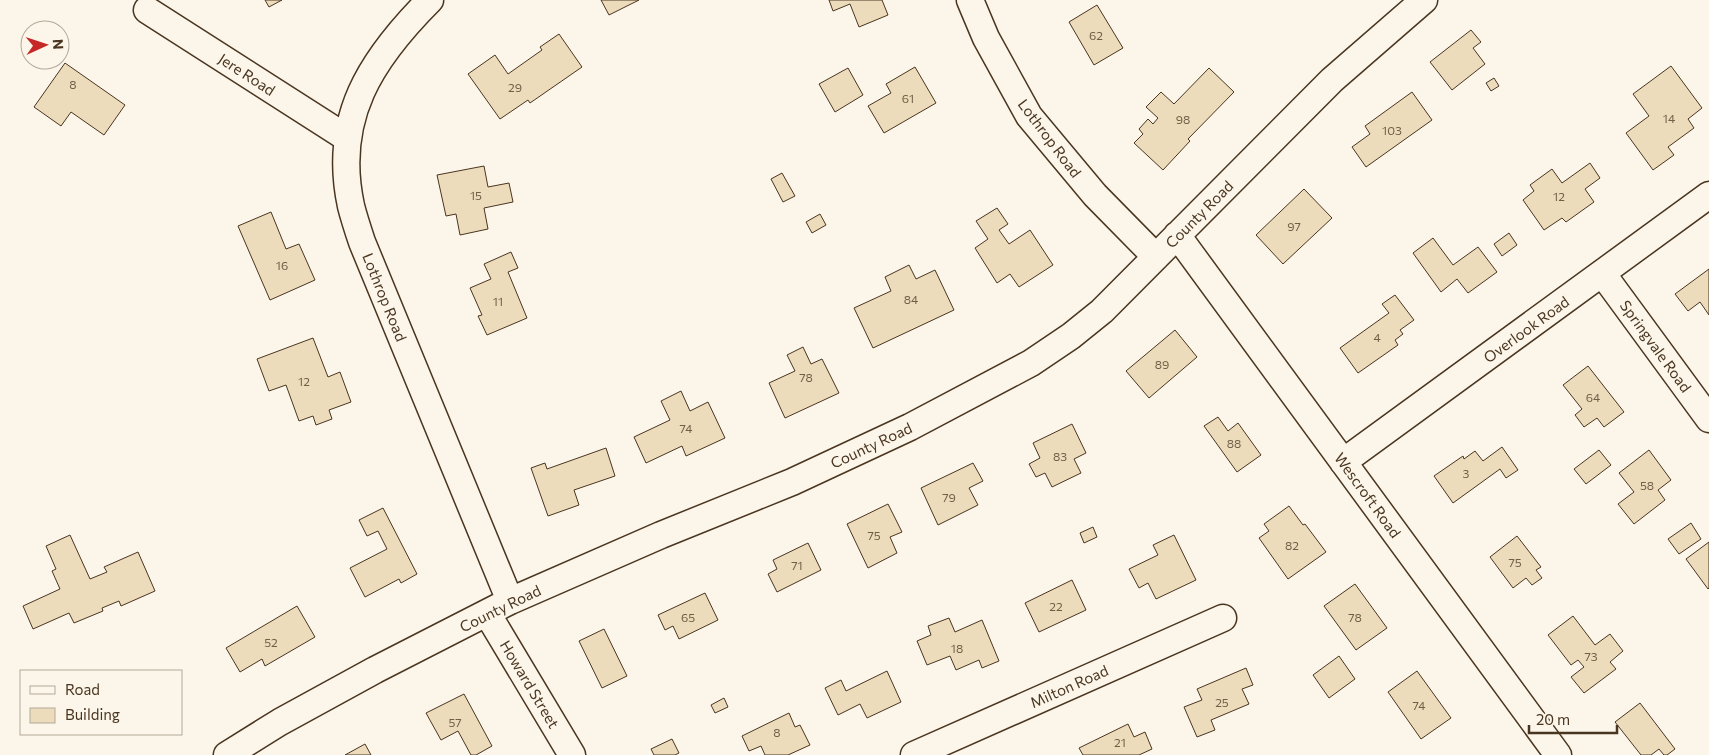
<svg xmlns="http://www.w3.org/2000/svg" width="1709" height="755" viewBox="0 0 1709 755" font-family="Commissioner,sans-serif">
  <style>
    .building { fill: #ecdcbc; stroke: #4a3520 }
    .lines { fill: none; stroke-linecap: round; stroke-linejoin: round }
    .minor-casing { stroke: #4a3520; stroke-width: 29 }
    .minor { stroke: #fbf6e9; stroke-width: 26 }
    .labels { text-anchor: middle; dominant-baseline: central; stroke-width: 4; stroke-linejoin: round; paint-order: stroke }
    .number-label { font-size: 12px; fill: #725f47 }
    .street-label { font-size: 15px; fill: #4a3520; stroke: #fbf6e9 }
  </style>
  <rect width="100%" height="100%" fill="#fbf6e9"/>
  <path class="building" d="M265,0h17l-13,7z
    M601,0h38l-30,15z
    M829,0h53l6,15 -29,12 -9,-23 -17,7z
    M1097,5l26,43 -29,17 -25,-43z
    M1471,30l10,12 -8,6 12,16 -33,26 -22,-28z
    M559,34l23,33 -52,36 -2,-3 -28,19 -32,-45 27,-19 13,19 34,-24 -2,-3z
    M65,63l60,42 -21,30 -33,-23 -10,14 -27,-19z
    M1671,66l31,42 -14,11 6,9 -26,19 6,8 -21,15 -27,-37 23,-17 -16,-22z
    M915,67l21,36 -52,30 -16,-27 23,-13 -5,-9z
    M848,68l15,27 -28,17 -16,-28z
    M1209,68l25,24 -46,47 2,2 -27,29 -29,-27 9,-9 -4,-5 9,-10 5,5 5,-6 -12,-11 15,-15 13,12z
    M1494,78l5,8 -8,5 -5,-8z
    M1412,92l20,28 -66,47 -14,-20 18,-13 -5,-8z
    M1590,163l10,15 -15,11 9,13 -28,20 -4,-4 -18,12 -21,-30 11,-9 -4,-6 22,-16 10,14z
    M484,166l4,21 21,-4 4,19 -29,6 4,21 -28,6 -4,-21 -10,2 -9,-41z
    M782,173l13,23 -12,6 -12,-23z
    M1304,189l28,29 -49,46 -27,-29z
    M997,208l11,16 -9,6 10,14 21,-14 23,35 -34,22 -9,-13 -13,9 -22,-35 13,-9 -12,-18z
    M271,212l15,37 13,-5 16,36 -45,20 -32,-74z
    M820,214l6,11 -14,8 -6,-11z
    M1509,233l8,12 -15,11 -8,-12z
    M1433,238l20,27 25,-18 19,25 -29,21 -11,-14 -16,13 -28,-39z
    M511,252l7,16 -10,4 19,46 -40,17 -9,-19 4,-1 -12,-27 21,-9 -7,-15z
    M909,265l7,14 19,-9 19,40 -81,38 -19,-40 37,-17 -6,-14z
    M1709,269v46l-9,-13 -12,9 -13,-17z
    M1395,295l19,25 -14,10 3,4 -8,6 3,5 -40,28 -18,-25 49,-35 -7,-9z
    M1175,330l22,27 -48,41 -23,-27z
    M313,338l15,39 12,-5 11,30 -22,8 3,9 -16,6 -3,-9 -14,5 -13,-36 -17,6 -12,-32z
    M803,347l8,17 11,-5 17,34 -54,25 -16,-35 26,-12 -8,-16z
    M1588,366l36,46 -20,15 -7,-9 -13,9 -9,-12 7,-6 -19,-24z
    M681,391l9,20 18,-9 17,36 -39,18 -4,-10 -36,17 -12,-26 36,-17 -9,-19z
    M1218,417l10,14 10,-8 23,32 -24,17 -33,-46z
    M1072,424l14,29 -12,6 7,14 -29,14 -7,-14 -9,4 -7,-13 11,-6 -7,-15z
    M1502,447l16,23 -12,8 -6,-9 -47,34 -19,-27 29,-20 1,3 11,-8 8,10z
    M606,448l9,28 -41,14 5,15 -31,11 -17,-48 14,-5 2,6z
    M1599,450l12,15 -25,19 -12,-15z
    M1649,450l22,30 -13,10 7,10 -31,24 -16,-20 16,-12 -15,-19z
    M973,463l10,18 -14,7 9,17 -40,20 -17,-37z
    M888,504l14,28 -12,5 7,16 -29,15 -21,-44z
    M1289,506l14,19 2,-1 21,28 -38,27 -29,-41 10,-7 -5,-7z
    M383,508l34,66 -16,9 -2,-4 -34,18 -15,-29 37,-19 -9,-18 -11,5 -8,-16z
    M1691,523l10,16 -22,15 -11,-15z
    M1093,527l4,10 -13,6 -4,-10z
    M70,535l20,44 17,-7 -3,-5 34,-15 17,39 -34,15 -2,-5 -17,7 1,3 -29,12 -5,-10 -36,16 -10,-23 37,-17 -8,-18 4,-2 -10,-23z
    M1174,535l22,45 -40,19 -8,-16 -9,5 -10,-19 29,-14 -5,-10z
    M1517,536l24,31 -5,3 6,8 -10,7 -6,-7 -13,10 -23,-31z
    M1709,542v46l-1,1 -22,-30z
    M808,543l13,27 -44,22 -9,-18 9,-5 -4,-9z
    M1072,580l14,30 -47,22 -14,-29z
    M1355,584l32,44 -31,22 -32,-44z
    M705,593l13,27 -39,19 -6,-13 -8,4 -7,-15z
    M297,606l18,31 -50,29 -3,-7 -22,13 -14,-24z
    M1573,616l22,29 15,-11 13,17 -13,11 6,7 -32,24 -13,-16 13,-10 -6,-7 -7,5 -23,-30z
    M949,618l6,14 27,-12 17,41 -17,7 -3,-8 -23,10 -6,-14 -23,9 -10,-24 14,-6 -3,-9z
    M604,629l23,47 -25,12 -23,-47z
    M1339,656l16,23 -26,19 -16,-23z
    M1246,668l7,17 -11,4 7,15 -38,16 4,10 -18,7 -13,-30 18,-7 -5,-11z
    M887,671l14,31 -34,16 -7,-14 -22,11 -13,-27 16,-8 5,11z
    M1417,671l34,47 -30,21 -33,-47z
    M464,694l28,52 -16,9h-5l-13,-24 -17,9 -15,-27z
    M724,698l4,9 -13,6 -4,-8z
    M1640,703l35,46 -8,6h-3l-5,-6 -8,6h-10l-26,-33z
    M789,713l6,14 5,-2 10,20 -22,10h-23l-4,-9 -12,5 -7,-15z
    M1128,724l6,13 11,-5 7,17 -13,6h-56l-4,-7z
    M672,739l7,14 -4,2h-21l-3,-6z
    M365,744l6,11h-26z"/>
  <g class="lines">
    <g class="minor-casing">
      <path id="minor" d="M430,0c-59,59 -98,118 -79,206 3,12 7,24 11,36l148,359
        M970,0l16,38 43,78 66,79 61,62
        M147,10l200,128
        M1177,235l381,520
        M1602,273l107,146
        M1343,462l366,-267
        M487,613l85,142
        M227,755l53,-33 95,-52 135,-69 151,-66 131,-53 118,-55 121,-64 40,-27 31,-25 230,-231 92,-80
        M914,755l309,-137"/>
    </g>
    <use href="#minor" class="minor"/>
  </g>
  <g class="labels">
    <g class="number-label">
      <text x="1096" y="35">62</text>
      <text x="73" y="84">8</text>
      <text x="515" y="87">29</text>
      <text x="908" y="98">61</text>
      <text x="1669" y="118">14</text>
      <text x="1183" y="119">98</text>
      <text x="1392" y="130">103</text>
      <text x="476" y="195">15</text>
      <text x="1559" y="196">12</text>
      <text x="1294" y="226">97</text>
      <text x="282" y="265">16</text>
      <text x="911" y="299">84</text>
      <text x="498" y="301">11</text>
      <text x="1377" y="337">4</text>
      <text x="1162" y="364">89</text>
      <text x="806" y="377">78</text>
      <text x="304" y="381">12</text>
      <text x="1593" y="397">64</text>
      <text x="686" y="428">74</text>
      <text x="1234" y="443">88</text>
      <text x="1060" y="456">83</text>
      <text x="1466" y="473">3</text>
      <text x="1647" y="485">58</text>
      <text x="949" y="497">79</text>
      <text x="874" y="535">75</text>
      <text x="1292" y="545">82</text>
      <text x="1515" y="562">75</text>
      <text x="797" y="565">71</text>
      <text x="1056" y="606">22</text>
      <text x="688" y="617">65</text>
      <text x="1355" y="617">78</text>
      <text x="271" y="642">52</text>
      <text x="957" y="648">18</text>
      <text x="1591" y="656">73</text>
      <text x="1222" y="702">25</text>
      <text x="1419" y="705">74</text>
      <text x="455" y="722">57</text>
      <text x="777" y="732">8</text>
      <text x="1120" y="742">21</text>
    </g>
    <g class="street-label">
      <text transform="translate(247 74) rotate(33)">Jere Road</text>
      <text transform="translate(1050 138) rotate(53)">Lothrop Road</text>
      <text transform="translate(1199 214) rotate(-45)">County Road</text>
      <text transform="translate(385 297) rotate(68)">Lothrop Road</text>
      <text transform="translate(1526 329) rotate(-36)">Overlook Road</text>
      <text transform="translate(1656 346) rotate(54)">Springvale Road</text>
      <text transform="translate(871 445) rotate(-25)">County Road</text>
      <text transform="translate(1368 495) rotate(54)">Wescroft Road</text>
      <text transform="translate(500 608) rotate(-26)">County Road</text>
      <text transform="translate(530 684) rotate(59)">Howard Street</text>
      <text transform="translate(1069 686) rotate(-24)">Milton Road</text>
    </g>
  </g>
  <rect x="20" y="670" width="162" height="65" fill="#fbf6e9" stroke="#b4a999"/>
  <rect x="30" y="686" width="25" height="8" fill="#fbf6e9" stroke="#b4a999"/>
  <text x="65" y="695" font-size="15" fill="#4a3520">Road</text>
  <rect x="30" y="708" width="25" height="15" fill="#ecdcbc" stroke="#b4a999"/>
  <text x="65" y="720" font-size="15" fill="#4a3520">Building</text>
  <g transform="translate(45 45) rotate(87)"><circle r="24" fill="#fbf6e9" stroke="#b4a999"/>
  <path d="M0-4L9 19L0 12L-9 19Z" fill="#c62828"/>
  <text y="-8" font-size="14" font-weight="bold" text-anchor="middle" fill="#4a3520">N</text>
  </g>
  <path d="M1529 725v8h88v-8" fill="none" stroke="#4a3520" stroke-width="2.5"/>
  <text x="1536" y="725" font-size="15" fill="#4a3520" stroke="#fbf6e9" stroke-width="4" paint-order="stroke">20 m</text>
</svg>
